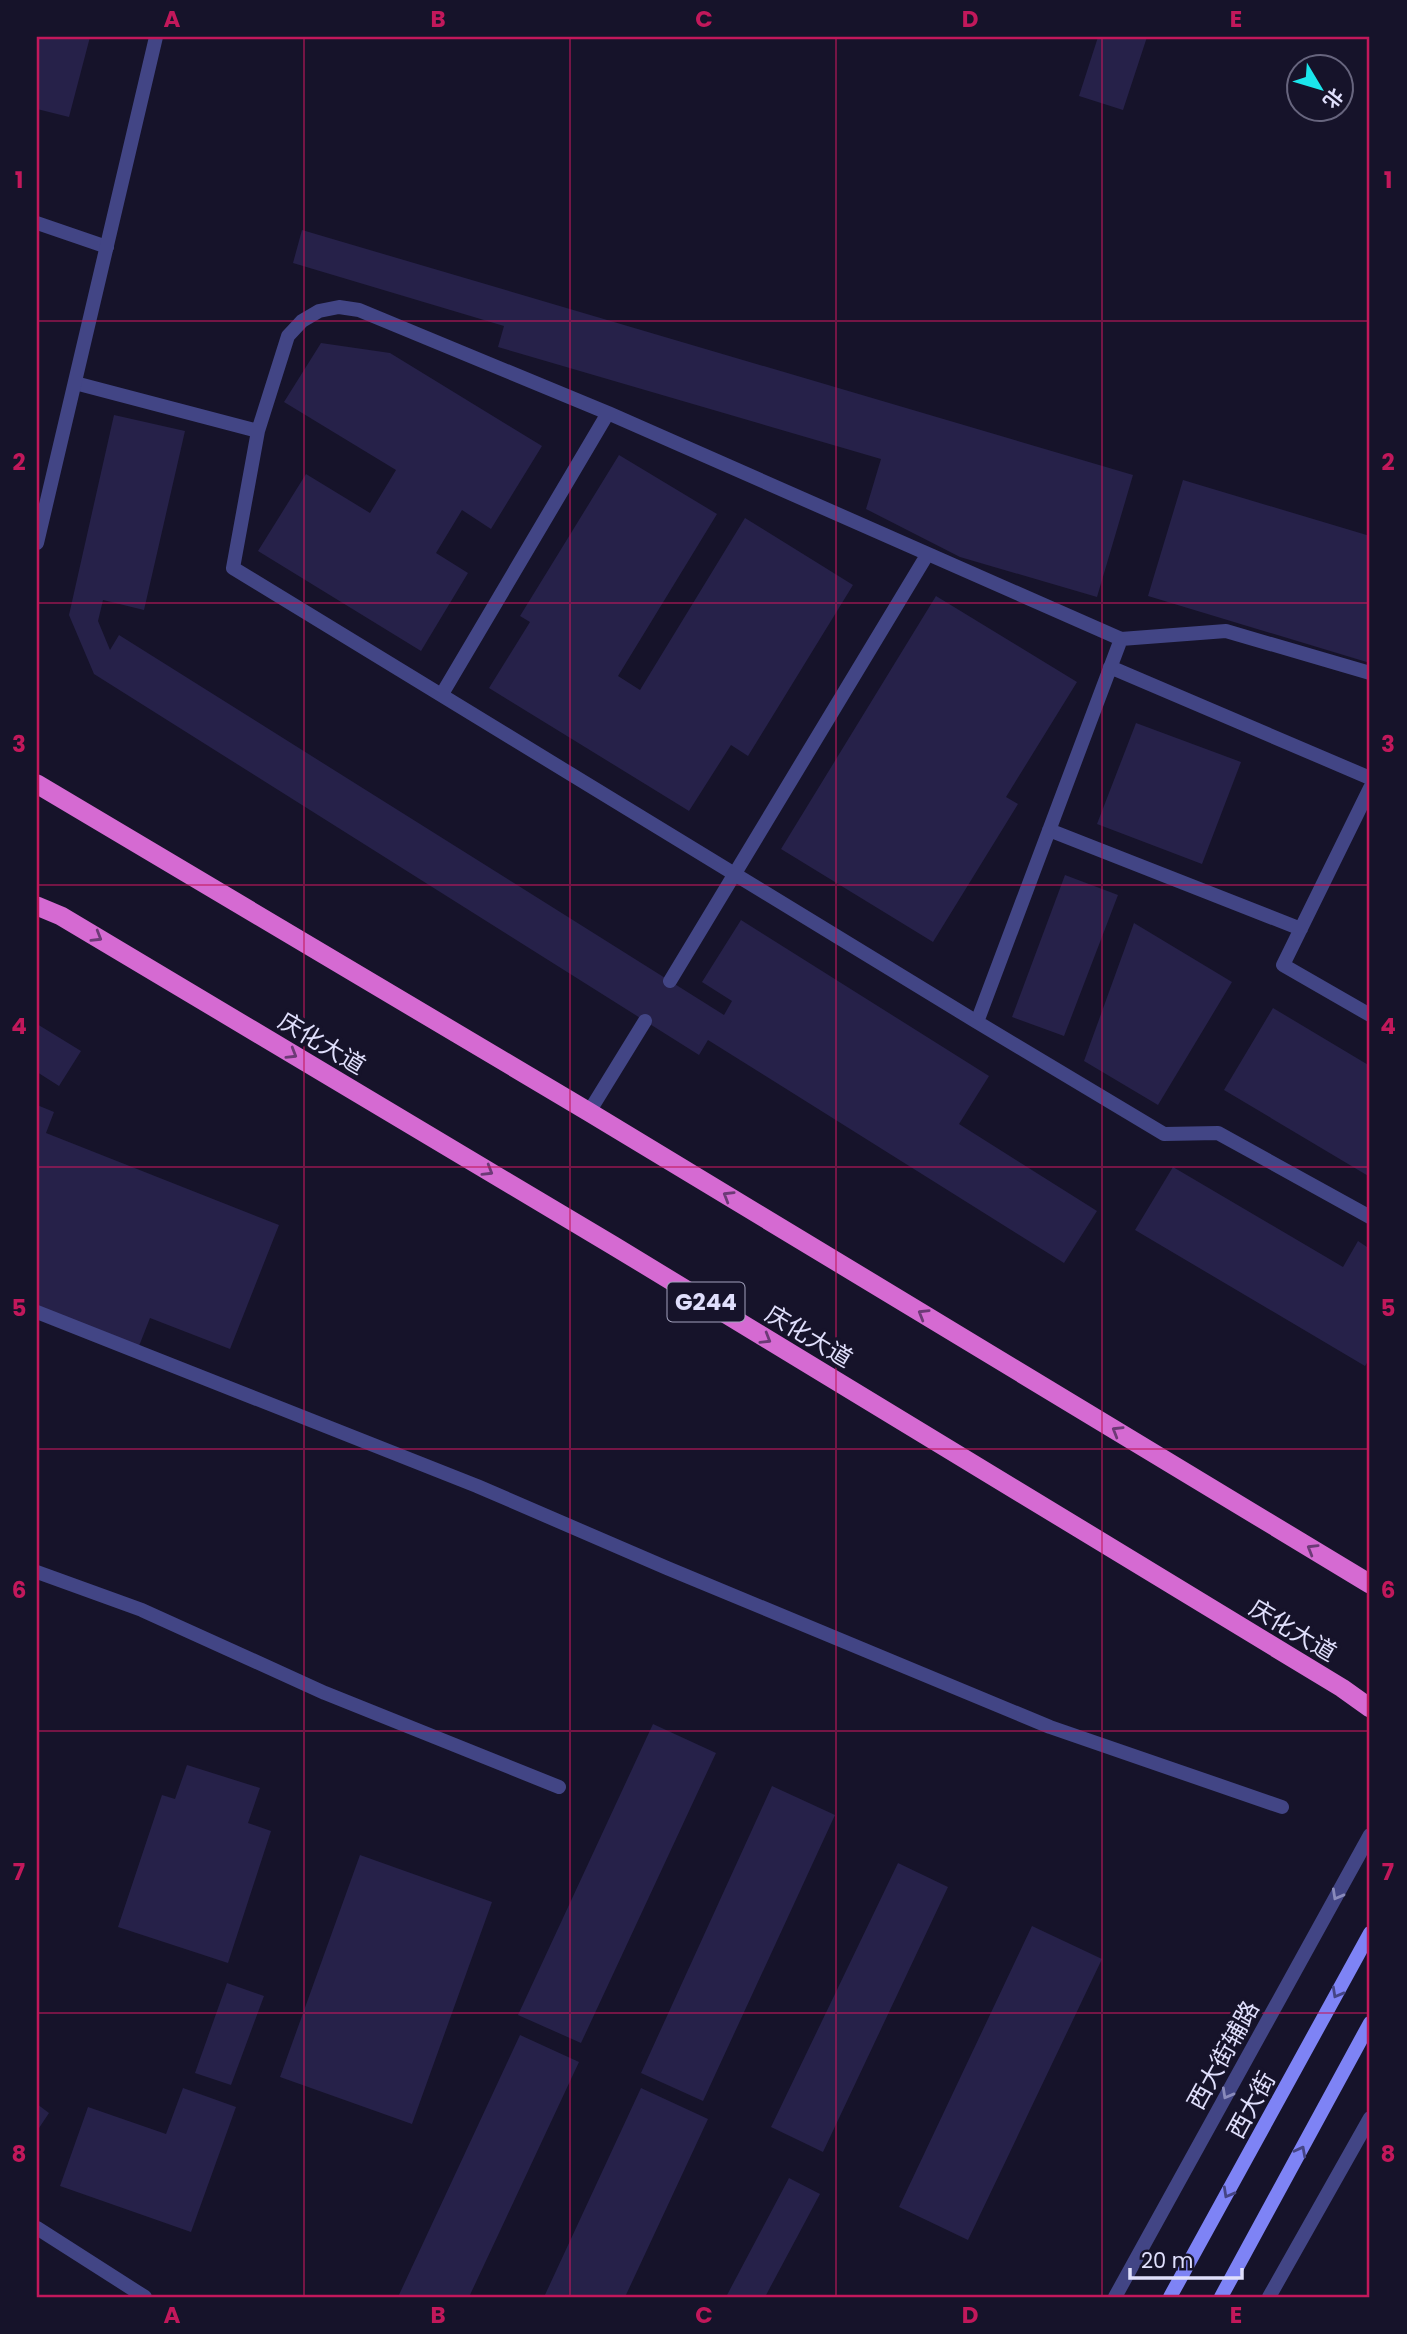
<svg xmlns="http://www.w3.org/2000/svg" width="1407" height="2334" viewBox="0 0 1407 2334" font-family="Poppins,'Noto Sans SC',sans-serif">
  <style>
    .building { fill: #262149 }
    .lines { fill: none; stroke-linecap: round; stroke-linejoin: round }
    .service { stroke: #424585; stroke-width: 14 }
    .minor { stroke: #424585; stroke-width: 14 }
    .tertiary { stroke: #424585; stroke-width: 14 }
    .secondary { stroke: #7e83f5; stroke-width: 14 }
    .trunk { stroke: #d56ad2; stroke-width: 19 }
    .oneway { stroke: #6c3a76 }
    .oneway2 { stroke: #898abb }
    .oneway3 { stroke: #454585 }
    .grid { fill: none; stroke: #c2185b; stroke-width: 2; stroke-opacity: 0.55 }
    .labels { text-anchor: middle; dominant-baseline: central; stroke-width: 7; stroke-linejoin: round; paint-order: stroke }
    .shield { fill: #16132a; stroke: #a3a2bd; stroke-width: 2 }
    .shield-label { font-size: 23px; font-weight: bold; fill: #e0dffc }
    .street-label { font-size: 24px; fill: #e0dffc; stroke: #16132a }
    .neatline { fill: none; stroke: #c2185b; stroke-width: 2.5 }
    .grid-label { font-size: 23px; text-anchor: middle; font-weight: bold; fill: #c2185b }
  </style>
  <rect width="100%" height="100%" fill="#16132a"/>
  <path class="building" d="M38,37h52l-21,80 -32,-8z
    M1098,37h49l-24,73 -44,-14z
    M302,230l831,245 -36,122 -137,-40 -94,-48 15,-50 -383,-112 6,-21 -211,-63z
    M321,343l69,10 152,93 -51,83 -29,-19 -26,43 32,20 -47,78 -163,-100 48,-77 64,39 26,-43 -112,-68z
    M114,415l71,16 -41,179 -41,-10 -5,21 12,29 9,-15 605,380 8,-14 -30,-19 39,-62 248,156 -30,48 138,87 -33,52 -356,-223 -9,15 -605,-381 -25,-59z
    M619,455l98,59 -99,162 22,14 105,-172 108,67 -105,171 -17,-11 -42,66 -200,-123 41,-66 -10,-6z
    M1183,480l187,56v127l-222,-67z
    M936,596l141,86 -71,115 12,7 -85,138 -152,-93z
    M1136,723l105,39 -39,102 -105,-40z
    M1065,875l53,20 -54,141 -52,-19z
    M1134,923l98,59 -74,123 -74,-44z
    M1273,1008l97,58v111l-146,-87z
    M37,1024l44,27 -22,35 -22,-14z
    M37,1105l17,7 -8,21 233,92 -49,124 -80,-31 -11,28 -102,-40z
    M1173,1167l170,100 15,-26 12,8v109l-5,8 -230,-136z
    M653,1724l63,29 -135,290 -63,-28z
    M187,1765l73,23 -12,35 23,8 -43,132 -110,-36 44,-132 13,4z
    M772,1786l63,29 -132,286 -62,-28z
    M360,1855l132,47 -80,222 -132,-47z
    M898,1863l50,24 -125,265 -52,-25z
    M1032,1926l70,33 -134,281 -69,-33z
    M227,1983l37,13 -33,89 -36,-12z
    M520,2035l59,27 -110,235h-71z
    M183,2088l53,19 -45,125 -131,-46 28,-79 78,27z
    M641,2088l67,31 -83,178h-81z
    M37,2104l12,9 -12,18z
    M789,2178l31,16 -55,103h-39z"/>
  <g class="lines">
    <path class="service" d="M37,223l70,24
      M75,383l183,48 -25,137 744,454 144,-383
      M258,431l30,-95 14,-15 17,-10 20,-4 20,3 249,103 513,226 105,-8 144,42
      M1110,667l260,111
      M442,694l166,-281
      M1370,788l-87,177 87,50
      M1049,830l252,99
      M670,981l257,-426
      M977,1022l187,112 54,-1 152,84
      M589,1112l56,-91
      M37,1312l440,174 190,82 383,159 232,80
      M37,1572l105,38 183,83 234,94"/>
    <path class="minor" d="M37,2228l108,69"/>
    <path class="tertiary" d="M37,543l119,-506
      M1115,2297l255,-462
      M1269,2297l101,-179"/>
    <path class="secondary" d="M1170,2297l200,-364
      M1221,2297l149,-274"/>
    <path class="trunk" d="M37,784l552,328 781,472
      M37,906l24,10 553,330 728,442 28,20"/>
  </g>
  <defs><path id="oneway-chevron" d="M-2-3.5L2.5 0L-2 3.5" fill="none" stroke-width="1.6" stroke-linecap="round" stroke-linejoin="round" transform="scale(1.75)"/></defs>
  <g class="oneway">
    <use href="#oneway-chevron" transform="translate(97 937) rotate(31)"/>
    <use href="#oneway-chevron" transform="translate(292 1054) rotate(31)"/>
    <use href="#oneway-chevron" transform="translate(488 1171) rotate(31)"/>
    <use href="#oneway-chevron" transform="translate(728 1196) rotate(-149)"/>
    <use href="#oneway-chevron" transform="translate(923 1314) rotate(-149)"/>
    <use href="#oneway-chevron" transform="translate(766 1339) rotate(31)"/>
    <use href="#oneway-chevron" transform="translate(1117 1431) rotate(-149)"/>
    <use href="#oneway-chevron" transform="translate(1312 1549) rotate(-149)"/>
  </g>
  <g class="oneway2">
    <use href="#oneway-chevron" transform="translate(1337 1895) rotate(119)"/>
    <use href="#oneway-chevron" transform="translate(1227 2094) rotate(119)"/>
  </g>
  <g class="oneway3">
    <use href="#oneway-chevron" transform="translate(1337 1993) rotate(119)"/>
    <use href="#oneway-chevron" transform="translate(1301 2151) rotate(-62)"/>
    <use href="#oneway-chevron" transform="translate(1228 2193) rotate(119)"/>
  </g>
  <path class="grid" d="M304,37v2260M570,37v2260M836,37v2260M1102,37v2260M37,321h1333M37,603h1333M37,885h1333M37,1167h1333M37,1449h1333M37,1731h1333M37,2013h1333"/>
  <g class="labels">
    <rect class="shield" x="667.5" y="1282.5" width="77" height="39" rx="5"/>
    <g class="shield-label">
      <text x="706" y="1302">G244</text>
    </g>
    <g class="street-label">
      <text transform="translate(322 1043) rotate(31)">庆化大道</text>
      <text transform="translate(809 1336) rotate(31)">庆化大道</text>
      <text transform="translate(1293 1630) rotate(31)">庆化大道</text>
      <text transform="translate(1223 2055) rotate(-61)">西大街辅路</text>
      <text transform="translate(1251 2105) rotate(-61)">西大街</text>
    </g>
  </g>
  <rect width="1407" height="2334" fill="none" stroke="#16132a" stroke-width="77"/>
  <g transform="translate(1320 88) rotate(128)"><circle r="33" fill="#16132a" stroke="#67657e" stroke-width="2"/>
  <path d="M0-5L12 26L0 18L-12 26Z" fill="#1be6ec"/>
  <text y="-10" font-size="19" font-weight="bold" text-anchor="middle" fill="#e0dffc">北</text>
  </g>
  <path d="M1130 2268v10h112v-10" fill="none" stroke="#e0dffc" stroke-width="3.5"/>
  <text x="1141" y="2268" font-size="21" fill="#e0dffc" stroke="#16132a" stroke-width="5" paint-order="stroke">20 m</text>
  <rect x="38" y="38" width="1330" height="2258" class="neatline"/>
  <g class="grid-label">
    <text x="172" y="27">A</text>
    <text x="438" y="27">B</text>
    <text x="704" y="27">C</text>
    <text x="970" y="27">D</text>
    <text x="1236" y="27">E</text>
    <text x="19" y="188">1</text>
    <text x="1388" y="188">1</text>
    <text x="19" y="470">2</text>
    <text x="1388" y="470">2</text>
    <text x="19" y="752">3</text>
    <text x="1388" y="752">3</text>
    <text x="19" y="1034">4</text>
    <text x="1388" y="1034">4</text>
    <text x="19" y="1316">5</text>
    <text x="1388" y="1316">5</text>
    <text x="19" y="1598">6</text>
    <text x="1388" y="1598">6</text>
    <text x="19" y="1880">7</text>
    <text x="1388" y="1880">7</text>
    <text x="19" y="2162">8</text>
    <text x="1388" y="2162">8</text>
    <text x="172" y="2323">A</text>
    <text x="438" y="2323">B</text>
    <text x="704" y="2323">C</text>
    <text x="970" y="2323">D</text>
    <text x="1236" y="2323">E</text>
  </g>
</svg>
